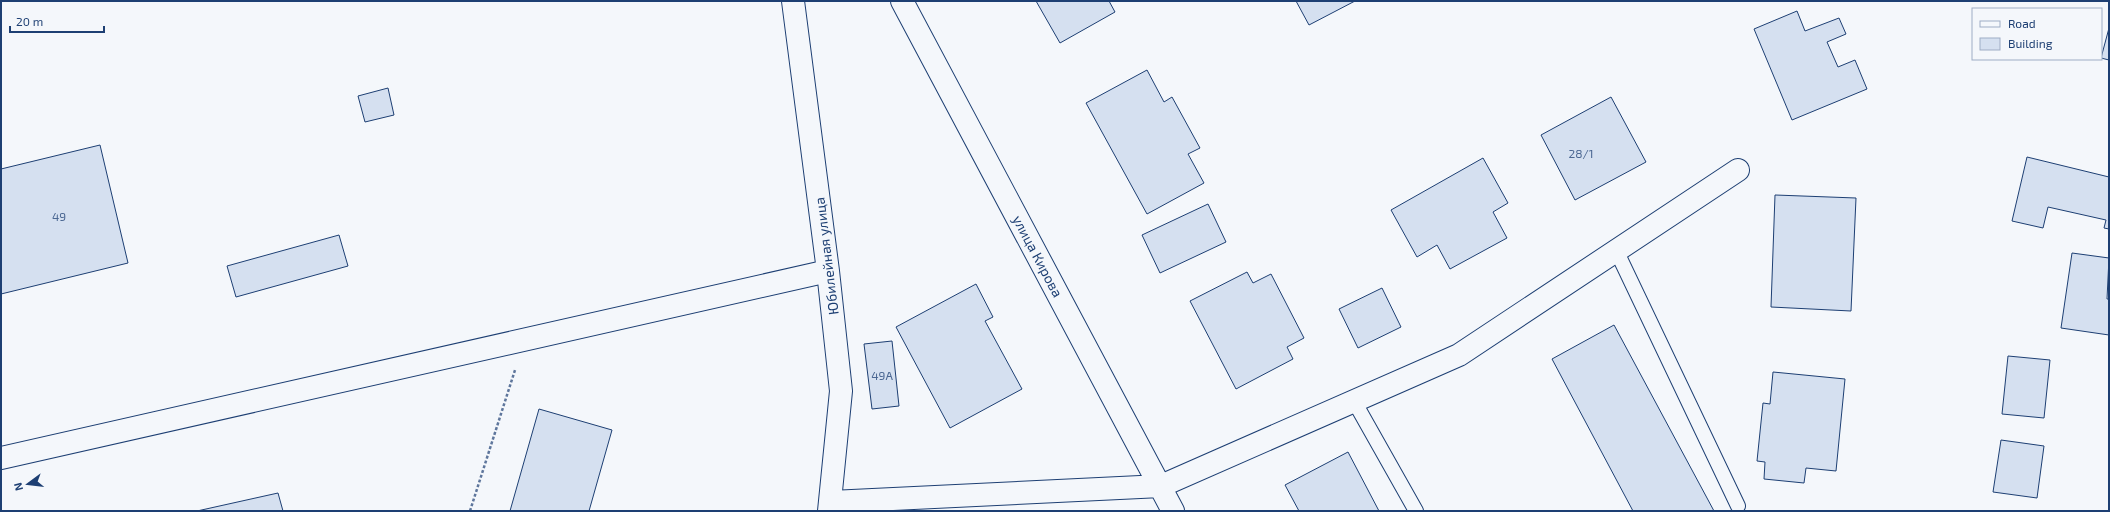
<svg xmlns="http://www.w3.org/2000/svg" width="2110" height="512" viewBox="0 0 2110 512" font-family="'Exo 2',sans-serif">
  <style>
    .building { fill: #d5e0f0; stroke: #1d3f73 }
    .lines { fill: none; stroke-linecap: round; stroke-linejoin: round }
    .service-casing { stroke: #1d3f73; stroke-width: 16 }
    .minor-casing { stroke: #1d3f73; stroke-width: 24 }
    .path { stroke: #5e769c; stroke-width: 2.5; stroke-dasharray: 3 2; stroke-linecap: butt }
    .service { stroke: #f4f7fb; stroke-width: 14 }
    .minor { stroke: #f4f7fb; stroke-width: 22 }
    .labels { text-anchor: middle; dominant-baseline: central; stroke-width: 3; stroke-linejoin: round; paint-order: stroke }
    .number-label { font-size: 12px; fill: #4b6792 }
    .street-label { font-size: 14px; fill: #1d3f73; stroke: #f4f7fb }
  </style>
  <rect width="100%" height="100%" fill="#f4f7fb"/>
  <path class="building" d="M1036,1h73l6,11 -55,31z
    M1296,1h59l-46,24z
    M1797,11l8,20 34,-13 7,16 -19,8 11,25 17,-7 12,29 -75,31 -38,-91z
    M2109,28v32l-8,-2z
    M1147,70l17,32 8,-5 28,51 -12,6 16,29 -57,31 -61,-111z
    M388,88l6,27 -29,7 -7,-26z
    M1611,97l35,65 -71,38 -34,-65z
    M100,145l28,118 -127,31v-125z
    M2027,157l82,20v52l-5,-1 2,-8 -58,-13 -5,21 -31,-7z
    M1483,158l25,45 -15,9 14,26 -57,31 -13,-24 -20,12 -26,-47z
    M1775,195l81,3 -5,113 -80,-4z
    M1208,204l18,38 -66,31 -18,-38z
    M339,235l9,31 -112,31 -9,-31z
    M2072,253l37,5 -2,41h2v36l-48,-7z
    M1247,272l6,11 18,-9 33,64 -17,9 6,12 -57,30 -46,-88z
    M976,284l17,33 -8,4 37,68 -72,39 -54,-101z
    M1382,288l19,39 -43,21 -19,-39z
    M1614,325l100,186h-81l-81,-152z
    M892,341l7,65 -27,3 -8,-65z
    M2008,356l42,4 -6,58 -42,-4z
    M1773,372l72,7 -9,92 -30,-3 -2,15 -40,-4 1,-17 -8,-1 6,-58 7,1z
    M539,409l73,21 -23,81h-79z
    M2001,440l43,6 -7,52 -44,-6z
    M1348,452l31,59h-80l-14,-26z
    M278,493l5,18h-86z"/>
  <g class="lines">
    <g class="service-casing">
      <path id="service" d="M1616,250l122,256
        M1354,401l62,110"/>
    </g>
    <g class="minor-casing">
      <path id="minor" d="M793,1l35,270 13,120 -12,120
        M902,1l271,510
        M1,458l827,-187
        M831,502l330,-16 298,-131 279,-185"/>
    </g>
    <path class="path" d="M470,511l45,-141"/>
    <use href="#service" class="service"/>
    <use href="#minor" class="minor"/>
  </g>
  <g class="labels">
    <g class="number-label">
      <text x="1581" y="153">28/1</text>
      <text x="59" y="216">49</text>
      <text x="882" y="375">49А</text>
    </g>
    <g class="street-label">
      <text transform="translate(826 256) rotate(-97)">Юбилейная улица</text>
      <text transform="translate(1038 256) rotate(62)">улица Кирова</text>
    </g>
  </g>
  <rect width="2110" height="512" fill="none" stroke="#1d3f73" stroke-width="4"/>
  <rect x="1972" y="8" width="130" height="52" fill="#f4f7fb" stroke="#9eadc5"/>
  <rect x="1980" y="21" width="20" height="6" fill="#f4f7fb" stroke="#9eadc5"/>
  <text x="2008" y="28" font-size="12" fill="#1d3f73">Road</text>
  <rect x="1980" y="38" width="20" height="12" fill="#d5e0f0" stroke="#9eadc5"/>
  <text x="2008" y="48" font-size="12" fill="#1d3f73">Building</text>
  <g transform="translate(28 484) rotate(255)" stroke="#f4f7fb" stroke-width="3" paint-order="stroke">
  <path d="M0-3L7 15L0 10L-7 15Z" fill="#1d3f73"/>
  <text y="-6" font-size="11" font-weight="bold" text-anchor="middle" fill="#1d3f73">N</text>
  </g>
  <path d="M10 26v6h94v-6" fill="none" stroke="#1d3f73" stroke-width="2"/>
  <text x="16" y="26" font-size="12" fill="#1d3f73" stroke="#f4f7fb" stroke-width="3" paint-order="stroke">20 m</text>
</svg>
